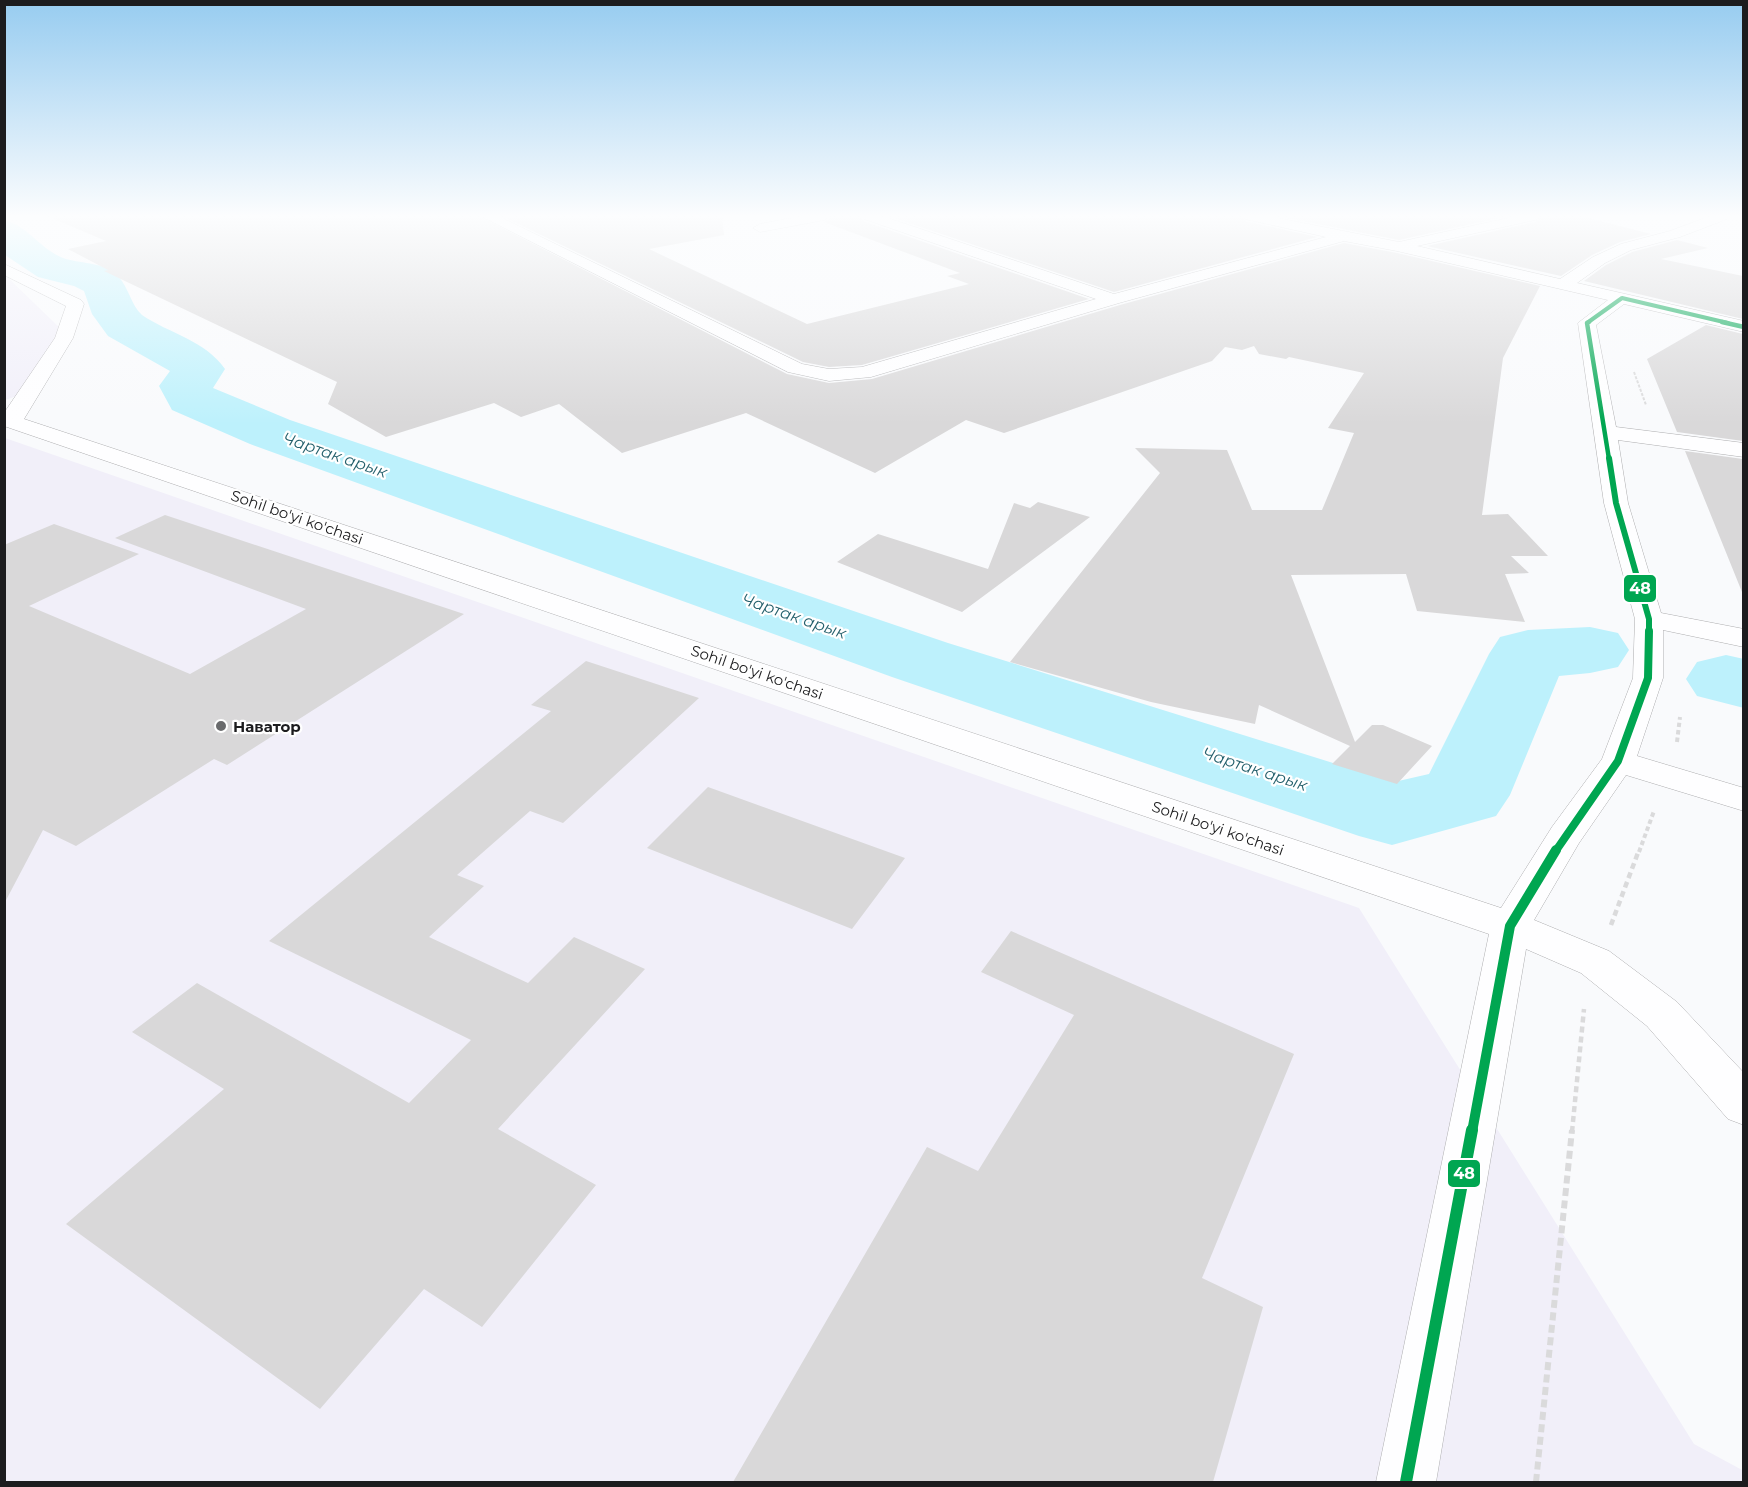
<svg xmlns="http://www.w3.org/2000/svg" width="1748" height="1487" viewBox="0 0 1748 1487" font-family="Montserrat,sans-serif">
  <style>
    .industrial { fill: #f1eff9 }
    .lines { fill: none; stroke-linecap: round; stroke-linejoin: round }
    .river { fill: #bdf1fc; fill-rule: evenodd }
    .building { fill: #d9d8d9 }
    .minor-casing { stroke: #aeaeb0; stroke-width: 1 }
    .path-far3 { stroke: #dadadb; stroke-width: 2; stroke-dasharray: 3 1.5; stroke-linecap: butt }
    .path-far2 { stroke: #dadadb; stroke-width: 4; stroke-dasharray: 4.5 3; stroke-linecap: butt }
    .path-far1 { stroke: #dadadb; stroke-width: 4.5; stroke-dasharray: 6 4; stroke-linecap: butt }
    .path { stroke: #dadadb; stroke-width: 6; stroke-dasharray: 8 4.5; stroke-linecap: butt }
    .minor { fill: #fefeff; fill-rule: evenodd }
    .bus-1-far5-casing { stroke: #fff; stroke-width: 6 }
    .bus-1-far4-casing { stroke: #fff; stroke-width: 8 }
    .bus-1-far3-casing { stroke: #fff; stroke-width: 10 }
    .bus-1-far2-casing { stroke: #fff; stroke-width: 12 }
    .bus-1-far1-casing { stroke: #fff; stroke-width: 14 }
    .bus-1-casing { stroke: #fff; stroke-width: 16 }
    .bus-1-far5 { stroke: #00a651; stroke-width: 4 }
    .bus-1-far4 { stroke: #00a651; stroke-width: 4.5 }
    .bus-1-far3 { stroke: #00a651; stroke-width: 6 }
    .bus-1-far2 { stroke: #00a651; stroke-width: 8 }
    .bus-1-far1 { stroke: #00a651; stroke-width: 10 }
    .bus-1 { stroke: #00a651; stroke-width: 12 }
    .poi-dot { fill: #696a6c; stroke: #fff; stroke-width: 2 }
    .labels { text-anchor: middle; dominant-baseline: central; stroke-width: 4.5; stroke-linejoin: round; paint-order: stroke }
    .street-label { font-size: 15px; fill: #1c1c1e; stroke: #fff }
    .poi-label { font-size: 15px; font-weight: bold; fill: #1c1c1e; stroke: #fff; text-anchor: start }
    .water-label { font-size: 16px; font-style: italic; fill: #24606c; stroke: #fff }
    .line-badge { stroke: #fff; stroke-width: 2 }
    .badge-label { font-size: 16px; text-anchor: middle; font-weight: bold; fill: #fff }
  </style>
  <rect width="100%" height="100%" fill="#f9fafc"/>
  <path class="industrial" d="M4,274l59,57 -46,65 -12,4z
    M5,438l1354,470 335,536 50,27 -1,11h-1738z"/>
  <g class="lines">
    <path class="river" d="M4,220c25,6 37,31 62,39 17,5 39,3 52,17 11,12 13,29 24,39 28,19 63,25 83,54l-12,19 77,32 658,223 446,139 35,-8 60,-120 11,-17 28,-7 62,-3 28,6 11,17 -11,17 -28,6 -31,3 -49,119 -14,21 -104,29 -33,-9 -467,-159 -642,-233 -78,-34 -13,-24 11,-15 -62,-35 -16,-22 -8,-23 -10,-5 -36,-9 -30,-20 -4,-3z
      M1726,655l18,4v49l-47,-12 -11,-17 11,-17z"/>
  </g>
  <path class="building" d="M47,216h432l308,158 42,9 43,-4 248,-74 224,-62 53,10 143,33 -37,72 -21,157 26,-1 40,42h-37l18,17 -24,1 20,48 -108,-11 -11,-37 -115,1 64,167 17,-17h11l49,21 -35,38 -65,-20 18,-18 -91,-41 -4,19 -104,-22 -141,-40 150,-189 -25,-25 92,2 25,60h70l32,-77 -26,-5 36,-55 -75,-16 -3,2 -27,-5 -5,-8 -12,4 -17,-3 -13,14 -208,72 -38,-13 -91,53 -129,-60 -124,40 -63,-49 -38,13 -27,-14 -108,34 -58,-33 9,-22 -233,-111 4,-1 -40,-21 38,-8z
    M502,216h220l2,19 -75,14 158,75 162,-40 -22,-8 13,-3 -136,-51 9,-6h27l3,5 226,78 -227,66 -33,2 -26,-5z
    M888,216h353l4,5 72,16 -203,55z
    M1277,216h231l-109,24z
    M1544,216h37l70,18 -31,8 -28,13 -31,21 -134,-30 108,-24z
    M1677,240l31,8 -47,11 82,17v43l-159,-38 22,-16 26,-13z
    M1706,325l37,9v107l-66,-9 -30,-73z
    M1685,451l58,8v133h-1z
    M1038,502l52,15 -128,95 -125,-50 41,-28 110,35 26,-66 16,5z
    M165,515l299,99 -237,151 -13,-6 -138,87 -33,-16 -39,74v-359l50,-21 85,30 -110,52 161,68 116,-65 -191,-71z
    M586,661l113,37 -136,125 -33,-12 -73,64 27,11 -55,51 99,46 46,-46 71,32 -147,160 98,56 -114,142 -58,-38 -104,120 -254,-185 158,-135 -92,-57 65,-49 212,120 62,-63 -202,-99 282,-230 -20,-6z
    M708,787l197,71 -53,71 -205,-81z
    M1011,931l283,123 -92,224 61,29 -50,175h-480l194,-335 51,24 96,-156 -93,-43z"/>
  <g class="lines">
    <g class="minor-casing">
      <path id="minor" d="M481,216h17l304,148 27,5 33,-2 234,-68 -232,-80 -2,-3h20l232,78 212,-57 -81,-18 -2,-3h24l132,26 118,-26h25l-7,4 -118,26 143,33 33,-22 28,-13 49,-13 40,-15h19l-2,3 -47,18 -49,13 -26,13 -28,20 167,38v11l-120,-28 -28,21 20,102 128,16v14l-126,-17 10,63 33,110 83,16v18l-81,-17v48l-26,78 107,32v23l-118,-36 -47,68 -45,77 75,31 68,51 67,71v52l-16,-6 -81,-93 -66,-53 -55,-24 -90,533h-60l113,-548 -1485,-508v-13l51,-75 11,-32 -62,-31v-11l77,36 3,4 -11,34 -49,81 1477,489 51,-81 50,-68 31,-81 2,-59 -31,-116 -26,-180 30,-23 -211,-49 -53,-10 -225,62 -248,74 -42,4 -41,-9z
        M803,216h28l-7,4 -64,12 -7,-4 7,-4z"/>
    </g>
    <path class="path-far3" d="M1634,372l12,33"/>
    <path class="path-far2" d="M1677,742l3,-25
      M1639,852l15,-41"/>
    <path class="path-far1" d="M1611,925l28,-75
      M1572,1132l12,-123"/>
    <path class="path" d="M1536,1482l36,-352"/>
    <use href="#minor" class="minor"/>
    <g class="bus-1-far5-casing">
      <path id="bus-1-far5" d="M1622,298l106,25
        M1587,323l35,-25"/>
    </g>
    <g class="bus-1-far4-casing">
      <path id="bus-1-far4" d="M1589,322l-2,1 22,136
        M1722,322l22,5"/>
    </g>
    <g class="bus-1-far3-casing">
      <path id="bus-1-far3" d="M1609,458l7,45 33,116v13"/>
    </g>
    <g class="bus-1-far2-casing">
      <path id="bus-1-far2" d="M1555,852l63,-91 30,-83 1,-47"/>
    </g>
    <g class="bus-1-far1-casing">
      <path id="bus-1-far1" d="M1472,1132l38,-206 46,-76"/>
    </g>
    <g class="bus-1-casing">
      <path id="bus-1" d="M1406,1482l66,-352"/>
    </g>
    <use href="#bus-1-far5" class="bus-1-far5"/>
    <use href="#bus-1-far4" class="bus-1-far4"/>
    <use href="#bus-1-far3" class="bus-1-far3"/>
    <use href="#bus-1-far2" class="bus-1-far2"/>
    <use href="#bus-1-far1" class="bus-1-far1"/>
    <use href="#bus-1" class="bus-1"/>
  </g>
  <linearGradient id="sky" x2="0" y2="1"><stop stop-color="#97ccf0"/><stop offset="0.51" stop-color="#fcfdfe"/><stop offset="1" stop-color="#fcfdfe" stop-opacity="0"/></linearGradient>
  <rect width="1748" height="424" fill="url(#sky)"/>
  <circle class="poi-dot" cx="221" cy="726" r="6"/>
  <g class="labels">
    <g class="street-label">
      <text transform="translate(297 517) rotate(19)">Sohil bo'yi ko'chasi</text>
      <text transform="translate(757 672) rotate(19)">Sohil bo'yi ko'chasi</text>
      <text transform="translate(1218 828) rotate(19)">Sohil bo'yi ko'chasi</text>
    </g>
    <g class="poi-label">
      <text x="233" y="726">Наватор</text>
    </g>
    <g class="water-label">
      <text transform="translate(335 455) rotate(19)">Чартак арык</text>
      <text transform="translate(794 616) rotate(19)">Чартак арык</text>
      <text transform="translate(1255 769) rotate(18)">Чартак арык</text>
    </g>
  </g>
  <g class="line-badge">
    <rect x="1623" y="574" width="34" height="29" rx="6" fill="#00a651"/>
    <rect x="1447" y="1159" width="34" height="29" rx="6" fill="#00a651"/>
  </g>
  <g class="badge-label">
    <text x="1640" y="594">48</text>
    <text x="1464" y="1179">48</text>
  </g>
  <rect width="1748" height="1487" fill="none" stroke="#1c1c1e" stroke-width="12"/>
</svg>
